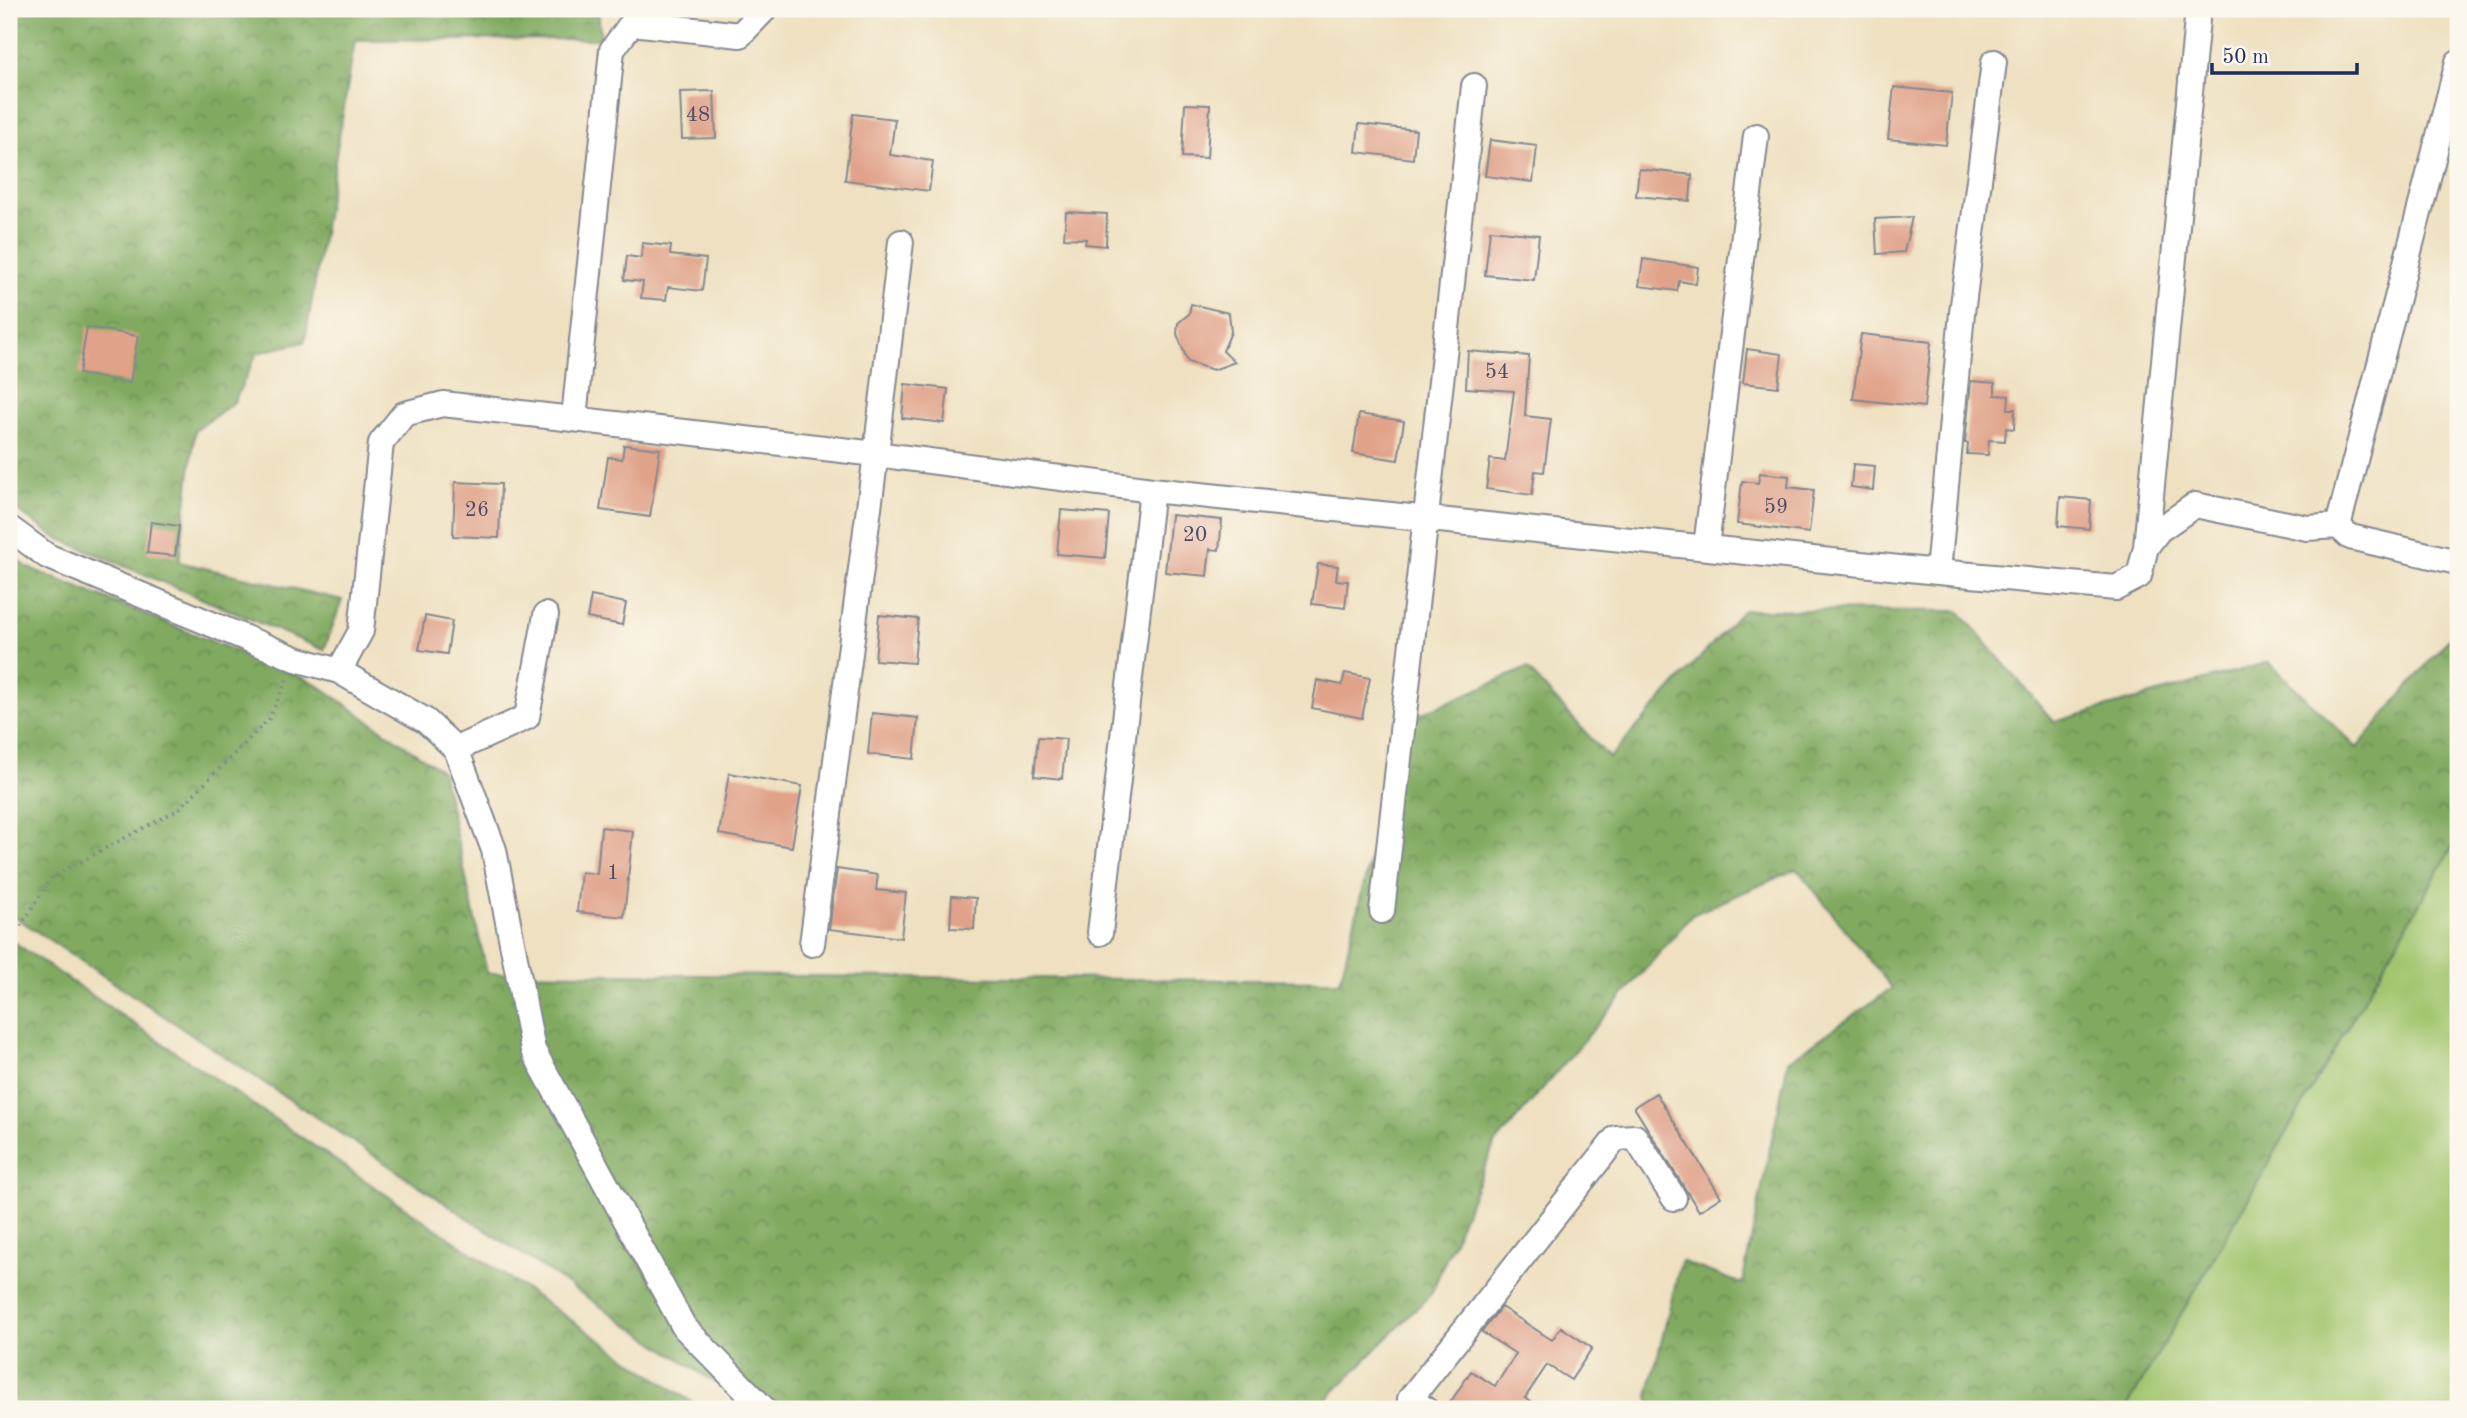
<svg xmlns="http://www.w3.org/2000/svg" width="2467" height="1418" viewBox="0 0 2467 1418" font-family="'Old Standard TT',serif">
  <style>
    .grass { fill: #a2c56e; stroke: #5e7a66; stroke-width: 2 }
    .forest { fill: url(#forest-crowns); stroke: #4e6c60; stroke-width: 2 }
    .building { fill: #e0a289 }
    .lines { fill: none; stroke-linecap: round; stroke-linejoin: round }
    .minor-casing { stroke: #84888f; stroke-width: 28 }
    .path { stroke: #84888f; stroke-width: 3.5; stroke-dasharray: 2 5; stroke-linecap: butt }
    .minor { stroke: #fff; stroke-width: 24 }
    .labels { text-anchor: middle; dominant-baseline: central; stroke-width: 6; stroke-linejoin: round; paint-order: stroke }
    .number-label { font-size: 21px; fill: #4c4c69 }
  </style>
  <defs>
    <pattern id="forest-crowns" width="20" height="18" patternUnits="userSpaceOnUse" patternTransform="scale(1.75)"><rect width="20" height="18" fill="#81aa61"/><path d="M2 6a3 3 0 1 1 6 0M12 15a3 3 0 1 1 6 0" fill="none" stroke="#698b53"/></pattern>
  </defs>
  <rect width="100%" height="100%" fill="#fbf7ec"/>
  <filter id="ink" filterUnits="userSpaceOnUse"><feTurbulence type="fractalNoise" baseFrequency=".0143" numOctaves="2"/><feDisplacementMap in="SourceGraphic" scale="14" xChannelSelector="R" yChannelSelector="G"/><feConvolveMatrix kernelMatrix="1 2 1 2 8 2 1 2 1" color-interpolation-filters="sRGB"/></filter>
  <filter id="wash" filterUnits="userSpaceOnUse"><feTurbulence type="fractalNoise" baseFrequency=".00686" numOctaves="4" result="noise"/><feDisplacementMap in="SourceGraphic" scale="28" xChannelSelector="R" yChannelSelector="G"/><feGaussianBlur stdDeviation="1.57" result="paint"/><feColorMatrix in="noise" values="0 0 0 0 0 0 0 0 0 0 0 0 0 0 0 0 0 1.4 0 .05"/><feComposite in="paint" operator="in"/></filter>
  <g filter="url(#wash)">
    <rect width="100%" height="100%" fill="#eee0c0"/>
    <path class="grass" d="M2458,837v572h-332z"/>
    <path class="forest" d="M16,9h582l3,30 -246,1 -50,302 -48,11 -23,49 -39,29 -16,131 163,38 -18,50 -269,-113 -46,-32v-481z
      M9,553l18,14 286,115 129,89 45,202 853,8 64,-260 123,-53 82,90 134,-148 216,1 95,111 215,-60 88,86 101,-121v210l-332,572h-475l-3,-13 33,-135 61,23 46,-223 104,-73 -95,-119 -105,46 -198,230 -63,149 -114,115 -103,-5 -2,5h-457l-746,-496z
      M9,939l693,470h-693z"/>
    <g id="blocks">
      <path class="building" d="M1894,87l58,6 -6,52 -58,-6z
        M714,91l2,47 -34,1 -2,-47z
        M1185,104l25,1 -3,53 -25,-1z
        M853,114l42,5 -5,36 43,6 -4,30 -84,-11z
        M1359,124l57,6 -3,29 -57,-7z
        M1490,140l47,6 -4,36 -48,-6z
        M1639,169l53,6 -2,26 -54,-5z
        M1066,212l41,2 -1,32 -21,-2 1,-5 -22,-1z
        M1912,217l-8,35 -27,2 -2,-35z
        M1490,230l49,5 -5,45 -49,-5z
        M642,243l29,3 -1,9 36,4 -4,32 -34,-4 -2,13 -25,-2 2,-16 -19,-2 3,-24 14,2z
        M1643,259l55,8 -2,17 -17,-3 -2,10 -38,-5z
        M1191,304l38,9 2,19 -8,19 12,11 -22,8 -25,-8 -11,-28 1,-11 11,-9z
        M87,327l51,9 -8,47 -51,-9z
        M1861,334l70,8 -7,65 -71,-8z
        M1747,349l35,5 -4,33 -35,-4z
        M1468,351l61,5 -4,60 26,3 -7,53 -9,-1 -3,24 -46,-6 4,-30 15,2 9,-70 -48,-3z
        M1971,381l24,2v12l14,1 -1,13h7l-1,20 -8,-1 -1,13 -16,-1 -1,15 -21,-1 1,-11h-3z
        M905,384l43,5 -4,34 -42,-5z
        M1359,414l45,7 -6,39 -45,-7z
        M624,445l36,4 -10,68 -50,-7 8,-53 14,2z
        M1853,464l22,2 -2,24 -22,-3z
        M1760,473l29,3 -1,11 26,3 -5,43 -72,-9 5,-43 16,2z
        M455,482l46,2 -2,54 -46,-2z
        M2060,497l31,3 -2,29 -31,-3z
        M1061,510l48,4 -4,44 -48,-4z
        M1171,515l51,5 -3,30 -9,-1 -3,27 -42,-4z
        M151,522l28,4 -4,30 -28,-3z
        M1318,564l20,2 -2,14 12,1 -3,27 -33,-4z
        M591,596l35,7 -4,22 -35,-7z
        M879,615l39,4 -4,44 -39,-3z
        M425,616l27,5 -5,33 -28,-4z
        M1345,673l25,5 -8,40 -50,-10 5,-28 25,5z
        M872,713l46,5 -4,41 -46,-5z
        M1038,737l28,2 -4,40 -28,-3z
        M729,773l73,13 -10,61 -73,-13z
        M601,827l32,4 -9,86 -47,-5 4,-40 16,2z
        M837,869l41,6 -2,15 30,3 -5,45 -72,-9z
        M952,896l24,2 -2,31 -24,-1z
        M1656,1093l65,104 -22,14 -65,-104z
        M1501,1307l51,33 9,-13 31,21 -21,32 -24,-15 -22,33 17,11h-83l-9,-6 21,-32 24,15 21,-32 -34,-22z"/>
    </g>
  </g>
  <g filter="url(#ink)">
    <use href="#blocks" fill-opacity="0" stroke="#84888f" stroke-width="2"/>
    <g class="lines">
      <g class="minor-casing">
        <path id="minor" d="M574,418l38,-368 20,-27 108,12 25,-26
          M2338,526l120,-464
          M9,528l38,28 249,103 43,12 87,50 30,28 38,101 39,200 151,277 80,82
          M1706,547l50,-411
          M2146,547l13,-17 36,-25 112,23 31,-2 12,11 103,24 5,-4
          M1938,572l24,-259 32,-251
          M339,671l22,-40 20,-188 23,-29 39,-10 433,50 276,36 786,82 178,16 23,-12 7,-29 52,-538
          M456,749l71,-32 19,-102
          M1382,911l92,-825
          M1100,933l52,-443
          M812,944l64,-490 25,-212
          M1425,1409l-15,-10 206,-261 19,-1 39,61"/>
      </g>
      <path class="path" d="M9,944l43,-67 127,-68 90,-90 19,-42"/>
      <use href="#minor" class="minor"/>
    </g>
  </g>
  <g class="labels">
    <g class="number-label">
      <text x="698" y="115">48</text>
      <text x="1497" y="372">54</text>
      <text x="1776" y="507">59</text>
      <text x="477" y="510">26</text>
      <text x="1195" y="535">20</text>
      <text x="613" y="873">1</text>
    </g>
  </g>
  <rect width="2467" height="1418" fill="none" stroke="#fbf7ec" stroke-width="35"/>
  <path d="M2212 63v10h145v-10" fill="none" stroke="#1b2f5e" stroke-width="3.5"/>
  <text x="2222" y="63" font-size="21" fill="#1b2f5e" stroke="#fbf7ec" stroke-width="5" paint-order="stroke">50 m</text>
</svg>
